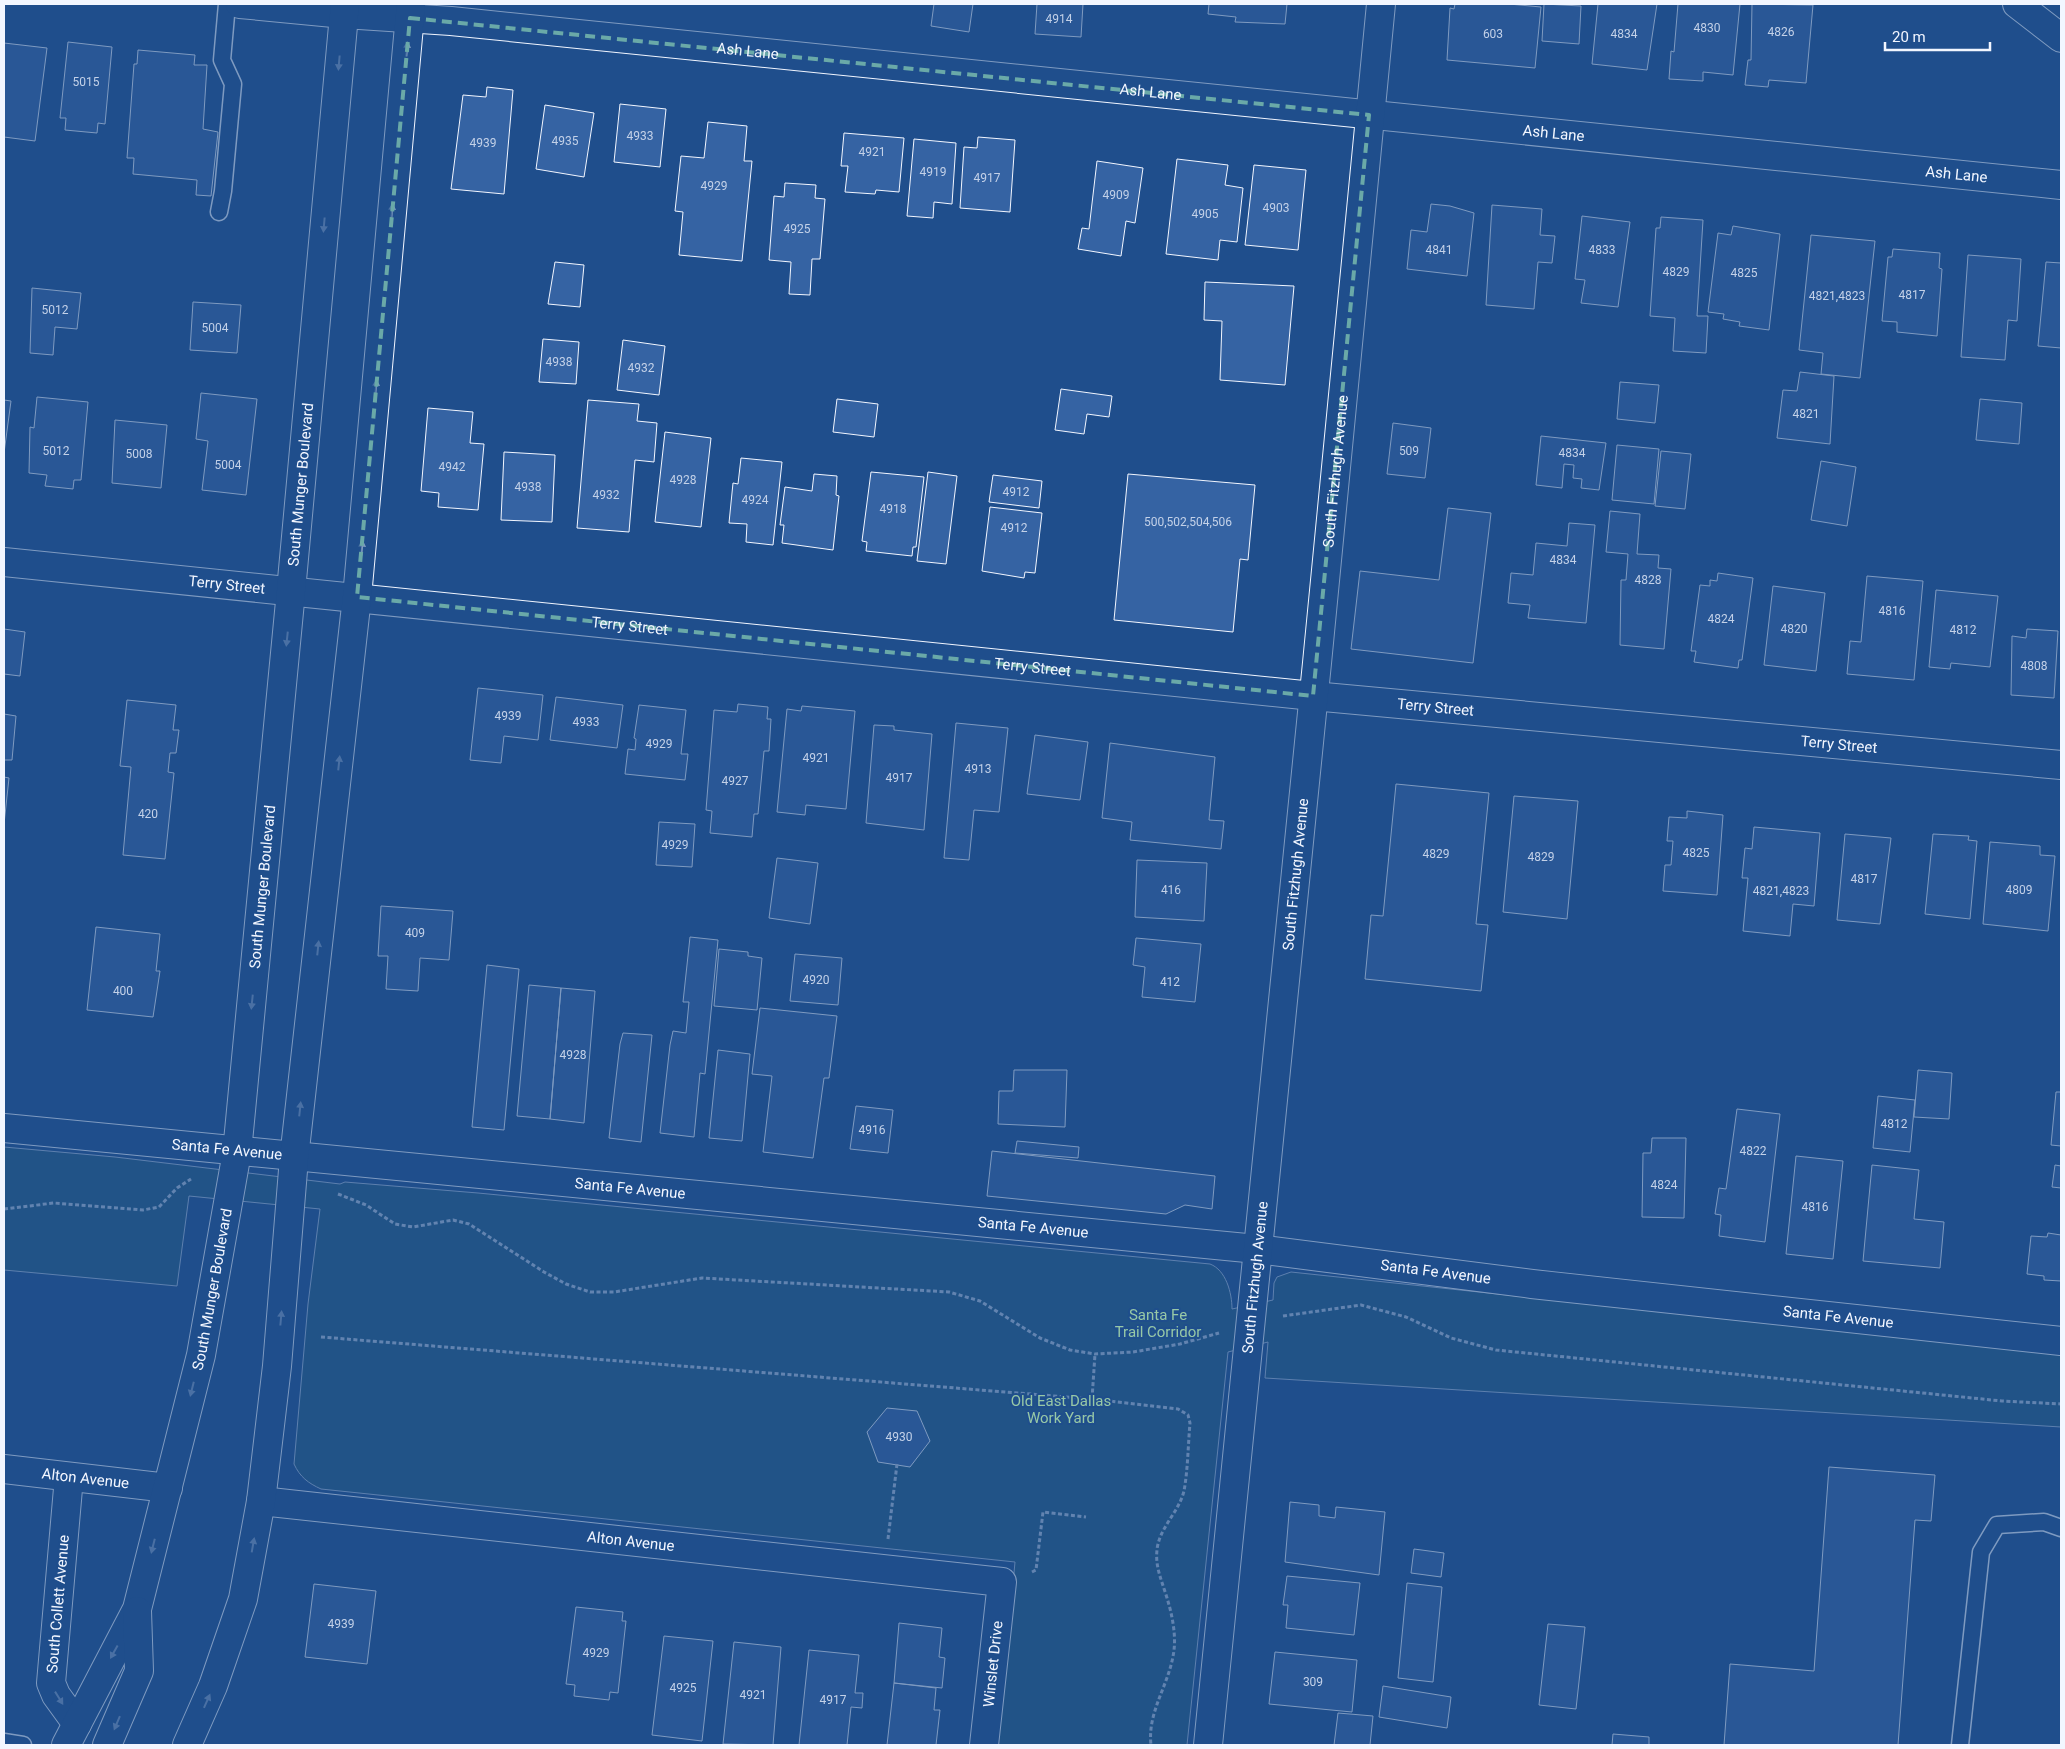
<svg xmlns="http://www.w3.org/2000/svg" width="2065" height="1749" viewBox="0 0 2065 1749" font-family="Roboto,sans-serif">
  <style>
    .green { fill: #245a82; stroke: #a8bbd7 }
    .building { fill: #3563a3; stroke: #f2f6ff }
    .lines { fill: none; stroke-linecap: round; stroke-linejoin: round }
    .service-casing { stroke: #f2f6ff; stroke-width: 19 }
    .minor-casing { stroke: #f2f6ff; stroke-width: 30 }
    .secondary-casing { stroke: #f2f6ff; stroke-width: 30 }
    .motorway-casing { stroke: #f2f6ff; stroke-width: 30 }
    .path { stroke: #b3c4dc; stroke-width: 3; stroke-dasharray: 4 2.5; stroke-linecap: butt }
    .service { stroke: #1f4e8c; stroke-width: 16 }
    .minor { stroke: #1f4e8c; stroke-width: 28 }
    .secondary { stroke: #1f4e8c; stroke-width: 28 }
    .motorway { stroke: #1f4e8c; stroke-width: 28 }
    .oneway { fill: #7e9ac0 }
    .marked { fill: none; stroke: #6aa9a8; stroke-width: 4; stroke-dasharray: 10 6; stroke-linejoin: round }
    .labels { text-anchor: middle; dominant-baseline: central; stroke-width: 4; stroke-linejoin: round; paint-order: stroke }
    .number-label { font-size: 12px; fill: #c3d1e8 }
    .street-label { font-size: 15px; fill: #f2f6ff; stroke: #1f4e8c }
    .park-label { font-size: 15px; fill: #97c8a6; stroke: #1f4e8c }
  </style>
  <rect width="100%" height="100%" fill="#1f4e8c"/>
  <path class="green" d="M4,1147l111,10 225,27 5,-2 133,11 732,71c16,6 22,29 22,45l41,-9 1,-17 3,-6 14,-5 770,82v73l-796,-49 3,-36 -40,10 -41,393h-189l17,-183 -694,-73c-13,-6 -21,-12 -27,-25l14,-160 12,-95 -131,-13 -12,90 -173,-16z"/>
  <path class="building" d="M934,4h39l-4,28 -38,-6z
    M1037,4h46l-2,33 -46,-3z
    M1209,4h78l-2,20 -50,-2 1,-5 -28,-3z
    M1455,4h54l32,3 -6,61 -88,-8 3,-52 4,1z
    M1544,4l37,2 -2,38 -37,-3z
    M1598,4h59l-10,66 -55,-6z
    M1678,4h62l-7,71 -30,-3v9l-34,-2 2,-28 3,1z
    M1752,4l61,1 -7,78 -37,-3 -1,7 -23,-2 3,-25h3z
    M68,42l44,5 -7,77 -7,-1 -1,10 -32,-3 1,-12h-6z
    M4,43l43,5 -12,93 -31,-4z
    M138,50l57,5 -1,10h13l-4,64 15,3 -7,64 -15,-1 1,-15 -64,-6 1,-16h-7l7,-94h3z
    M487,87l26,3 -9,104 -53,-5 12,-94 23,2z
    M620,104l46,5 -6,58 -46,-5z
    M545,105l49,8 -10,64 -48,-8z
    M708,122l39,4 -3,35h8l-10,100 -63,-6 4,-43 -8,-1 6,-55 23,2z
    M844,133l60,5 -5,54 -23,-2 -1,4 -30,-2 3,-26h-7z
    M978,137l37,3 -5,72 -50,-4 4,-61 13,1z
    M914,139l42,4 -4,61 -18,-2 -1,16 -26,-2z
    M1177,159l51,6 -3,20 18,3 -6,54 -17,-2 -2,20 -52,-6z
    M1097,161l46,7 -8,55 -9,-2 -5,35 -43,-7 4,-21 7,1z
    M1254,165l52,5 -8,80 -53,-5z
    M785,183l31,2 -1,13 10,1 -5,60h-8l-2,36 -21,-1 2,-32 -22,-2 5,-64 10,1z
    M1431,204l19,2 24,7 -7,63 -60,-7 4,-39 16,2z
    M1492,205l50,4 -2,26 15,1 -3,27 -14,-1 -4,47 -48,-4z
    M1582,216l48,6 -12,85 -37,-4 4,-23 -10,-1z
    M1661,217l42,3 -6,96h11l-2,37 -33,-2 2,-33 -25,-2 6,-88h4z
    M1733,226l47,8 -11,96 -30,-4 1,-4 -17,-3 1,-5 -16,-2 10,-79 13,2z
    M1811,235l64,6 -15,137 -39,-4 2,-21 -24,-3z
    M1893,249l47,4 -1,15 3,1 -5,67 -40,-4v-10l-15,-1 6,-64h4z
    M1968,255l53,4 -4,62 -9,-1 -3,40 -44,-3z
    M555,262l29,3 -4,42 -32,-3z
    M2046,262l15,1v85l-23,-2z
    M1205,282l89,4 -9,99 -65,-5 2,-59 -18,-1z
    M32,288l49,5 -4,36 -22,-2 -2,28 -23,-2z
    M193,302l48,3 -4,48 -47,-3z
    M543,339l36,3 -3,42 -37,-2z
    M623,340l42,6 -6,49 -42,-5z
    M1800,372l34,4 -4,68 -53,-6 6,-48 14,1z
    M1620,382l39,3 -4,38 -38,-4z
    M1061,389l51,7 -3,21 -22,-3 -3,20 -29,-4z
    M201,393l56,6 -11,96 -44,-5 6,-49 -12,-2z
    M37,397l51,5 -7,78h-7l-1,9 -28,-3 2,-11 -18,-2 1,-46 4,1z
    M837,399l41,5 -4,33 -41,-5z
    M1980,399l42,4 -3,41 -43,-4z
    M4,400l7,1 -7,52z
    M588,400l51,4 -2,17 20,2 -3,39 -19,-2 -6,72 -52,-4z
    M428,408l45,4 -3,31 14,1 -6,66 -40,-3 1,-14 -18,-2z
    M115,420l52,5 -6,63 -49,-5z
    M1393,423l38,5 -6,50 -38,-4z
    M665,432l46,6 -10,89 -46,-5z
    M1541,436l65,7 -7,47 -18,-2 1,-9 -9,-1 1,-13 -10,-1 -2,24 -26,-3z
    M1617,445l42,4 -5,55 -42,-4z
    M1661,451l30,3 -6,55 -30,-3z
    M504,452l51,3 -3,67 -51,-2z
    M741,458l41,4 -9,83 -27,-3 1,-18 -18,-1 4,-40 5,1z
    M1821,461l35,6 -9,59 -36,-6z
    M871,472l53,5 -8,70h-3l-1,9 -46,-5 1,-9 -5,-1z
    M928,472l29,4 -11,88 -29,-3z
    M814,474l23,2 -1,19 3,1 -6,54 -51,-7 2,-18h-4l5,-38 27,4z
    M1128,474l127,11 -7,75 -8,-1 -7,73 -119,-12z
    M993,475l49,6 -3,27 -50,-6z
    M990,507l52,6 -7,60 -10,-1 -1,6 -42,-7z
    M1448,508l43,5 -18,150 -122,-14 9,-78 79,9z
    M1610,511l30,3 -3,40 22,1 -1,13 13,1 -7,80 -44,-4 1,-65h5l2,-26 -22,-2z
    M1569,523l26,2 -9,98 -58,-5 2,-13 -22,-2 3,-30 22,2 3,-32 31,3z
    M1718,573l35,5 -11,82h-3l-1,8 -44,-6 2,-11h-5l9,-66 10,1v-6l7,1z
    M1867,576l56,5 -9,99 -67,-6 3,-33 11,1z
    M1773,586l52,7 -9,78 -52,-6z
    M1936,590l62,6 -8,71 -39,-4 -1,6 -21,-2z
    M4,629l21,3 -5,44 -16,-2z
    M2027,629l31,2 -4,67 -43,-3 1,-59 14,2z
    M478,688l65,7 -5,45 -34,-4 -3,27 -31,-3z
    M556,697l67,8 -6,43 -67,-8z
    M127,700l49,5 -3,25h6l-3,23h-6l-2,19 6,1 -9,86 -42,-4 8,-88 -11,-1z
    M738,704l30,3 -1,12h4l-2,32h-5l-6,63h-4l-2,23 -42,-4 2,-22 -6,-1 8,-100 23,2z
    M639,705l47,5 -5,44h7l-3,26 -60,-6 3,-25 7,1 1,-11 -2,-1z
    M802,706l53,5 -9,98 -40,-4 -1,10 -28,-3 10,-103 14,2z
    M4,714l12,2 -4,44h-8z
    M956,723l52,5 -9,84 -25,-2 -5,50 -25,-2z
    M874,725l20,1v4l38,4 -8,96 -58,-7z
    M1035,735l53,7 -8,58 -53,-6z
    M1110,743l105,14 -6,63 15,1 -3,28 -91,-9 2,-18 -30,-4z
    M4,777l5,1 -5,46z
    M1396,784l93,9 -13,131 12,1 -7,66 -116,-12 6,-64 12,1z
    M1514,796l64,5 -11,118 -64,-7z
    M1687,811l36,4 -6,80 -54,-4 2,-26h6l2,-24h-6l2,-24 18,1z
    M659,822l36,2 -3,43 -36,-2z
    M1754,827l66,6 -6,73 -21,-2 -3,32 -47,-5 5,-53h-6l3,-30 7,1z
    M1845,834l46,4 -11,86 -43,-4z
    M1933,834l36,2 -1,4 9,1 -7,78 -45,-5z
    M1990,842l50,4v9l15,1 -7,75 -65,-7z
    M777,858l41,5 -8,61 -41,-6z
    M1137,860l70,3 -3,58 -69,-4z
    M381,906l72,5 -4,49 -29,-2 -2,33 -32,-2 2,-33h-10z
    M96,927l64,7 -4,37h4l-7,46 -66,-7z
    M690,937l28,3 -13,134 -5,-1 -6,64 -34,-4 10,-88 3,-14 13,2 3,-31h-6z
    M1136,938l65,6 -6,58 -53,-5 3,-30 -12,-2z
    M719,949l29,3v4l14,2 -5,52 -43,-4z
    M795,954l47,4 -4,47 -48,-4z
    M487,965l32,4 -15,161 -32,-3z
    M529,985l32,3 -11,131 -33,-3z
    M561,988l34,3 -11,132 -34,-4z
    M760,1008l77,8 -8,62h-5l-11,80 -50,-6 9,-76 -20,-2z
    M623,1033l29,2 -11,107 -32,-4 11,-94z
    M718,1050l32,4 -8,87 -33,-3z
    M1014,1070h53l-2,57 -67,-3 1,-33h14z
    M1918,1070l34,3 -3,46 -35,-2z
    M2056,1092h5v54l-10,-1z
    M1878,1096l37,4 -5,52 -37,-4z
    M856,1106l37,4 -5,43 -38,-4z
    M1737,1109l43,5 -15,128 -46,-6 2,-21 -6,-1 4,-26 7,1z
    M1652,1138h34l-2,80 -42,-1 1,-64h8z
    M1017,1141l62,6 -1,11 -63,-5z
    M992,1151l223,25 -3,33 -27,-4 -19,9 -179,-18z
    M1796,1156l47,5 -10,98 -47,-5z
    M1872,1165l47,5 -5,49 30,3 -4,46 -77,-7z
    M2055,1165l6,1v22l-9,-1z
    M2048,1233l13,2v46l-17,-1v-4l-17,-2 4,-38 16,1z
    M887,1408l30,3 13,30 -20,26 -32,-5 -11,-30z
    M1829,1467l106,8 -4,46 -16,-1 -17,225h-174l6,-81 84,7z
    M1290,1502l29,3v11l16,2 1,-11 49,5 -6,63 -94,-13z
    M1414,1549l30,4 -3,24 -30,-4z
    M1287,1576l73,7 -6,52 -68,-7 2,-23h-5z
    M1407,1583l35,4 -9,95 -35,-4z
    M314,1584l62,7 -9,73 -62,-7z
    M576,1607l47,5 -1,9h4l-8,72 -8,-1 -1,8 -35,-4 1,-11 -9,-1z
    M899,1623l43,5 -3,29 6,1 -3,30 -48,-5z
    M1548,1624l37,3 -9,82 -37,-4z
    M664,1636l49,5 -11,100 -50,-6z
    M734,1642l47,5 -8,98 -50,-1z
    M809,1650l50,5 -4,38h8l-1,15 -11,-1 -4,38h-48z
    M1275,1652l82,8 -5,52 -83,-8z
    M894,1683l42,5 -2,22h6l-4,35h-49z
    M1383,1686l68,11 -4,31 -68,-11z
    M1338,1713l35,3 -3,29h-36z
    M1613,1734l36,3v8h-37z"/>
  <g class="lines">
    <g class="service-casing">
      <path id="service" d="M219,212l4,-21 10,-107 -11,-24 5,-56
        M4,1742l19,3
        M1960,1745l21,-193 16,-27 47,-3 17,6"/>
    </g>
    <g class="minor-casing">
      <g id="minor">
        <path id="s1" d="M240,4l104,10 107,7 1610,164"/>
        <path id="s2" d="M4,562l1309,134 748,69"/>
        <path id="s3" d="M4,1128l1253,121 275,35 529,57"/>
        <path id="s4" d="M4,1469l164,19"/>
        <path d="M69,1477l-18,206 5,12 21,29"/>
        <path id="s5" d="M261,1501l741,81 -18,163"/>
        <path id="s6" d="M1208,1745l109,-1082 64,-659"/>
      </g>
    </g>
    <g class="secondary-casing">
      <g id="secondary">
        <path id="s7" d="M66,1745l71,-136 64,-254 36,-203 54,-561 54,-587"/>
        <path d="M107,1745l32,-74 -2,-60"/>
        <path d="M187,1745l26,-59 30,-87 18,-98 16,-135 17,-208 63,-561 54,-593"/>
      </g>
    </g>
    <g class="motorway-casing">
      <path id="motorway" d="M2017,4l44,34"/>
    </g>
    <path class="path" d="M338,1194l28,11 29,19 18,3 40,-7 16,4 75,48 22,12 24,8h24l88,-14 247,14 31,9 60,37 30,12 25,4 38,-2 47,-8 39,-11
      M4,1209l50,-6 89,7 16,-3 18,-19 14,-9
      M1283,1316l78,-11 45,12 45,21 45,12 506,51 59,3
      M321,1337l771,62 86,10 10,6 2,8c-2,22 -2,46 -6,68 -5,21 -25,37 -27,59 -2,17 5,31 10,48 5,16 9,36 7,52 -4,34 -27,61 -23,95
      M1092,1399l3,-45
      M888,1539l9,-75
      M1032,1572l4,-2 7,-58 43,5"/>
    <use href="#service" class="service"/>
    <use href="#minor" class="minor"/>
    <use href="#secondary" class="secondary"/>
    <use href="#motorway" class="motorway"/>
  </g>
  <defs><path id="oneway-solid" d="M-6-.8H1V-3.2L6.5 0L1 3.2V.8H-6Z" transform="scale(1.25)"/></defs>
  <g class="oneway">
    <use href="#oneway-solid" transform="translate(407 49) rotate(-85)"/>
    <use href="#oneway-solid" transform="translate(339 63) rotate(95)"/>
    <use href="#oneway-solid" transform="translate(392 211) rotate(-85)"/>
    <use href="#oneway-solid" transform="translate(324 225) rotate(95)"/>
    <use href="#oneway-solid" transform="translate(376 387) rotate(-85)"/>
    <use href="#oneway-solid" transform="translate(362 548) rotate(-85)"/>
    <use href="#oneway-solid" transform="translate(287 639) rotate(96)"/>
    <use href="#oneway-solid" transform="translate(339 763) rotate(-84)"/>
    <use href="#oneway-solid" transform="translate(318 948) rotate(-84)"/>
    <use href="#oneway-solid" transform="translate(252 1002) rotate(96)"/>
    <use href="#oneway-solid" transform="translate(300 1109) rotate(-84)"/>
    <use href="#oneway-solid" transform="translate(281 1318) rotate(-85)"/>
    <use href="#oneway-solid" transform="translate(192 1389) rotate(104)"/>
    <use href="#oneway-solid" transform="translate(253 1545) rotate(-80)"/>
    <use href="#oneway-solid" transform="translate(153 1546) rotate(104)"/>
    <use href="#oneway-solid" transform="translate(114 1652) rotate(119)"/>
    <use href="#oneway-solid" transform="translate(59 1698) rotate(58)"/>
    <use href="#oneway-solid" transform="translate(207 1701) rotate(-66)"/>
    <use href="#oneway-solid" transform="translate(117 1723) rotate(113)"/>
  </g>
  <path d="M0 0H2065V1749H0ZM410,18l959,97 -56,581 -956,-99z" fill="#1f4e8c" fill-opacity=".55" fill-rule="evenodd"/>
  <path class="marked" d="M410,18l959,97 -56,581 -956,-99z"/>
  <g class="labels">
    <g class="number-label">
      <text x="1059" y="19">4914</text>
      <text x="1707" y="28">4830</text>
      <text x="1781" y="32">4826</text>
      <text x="1493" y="34">603</text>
      <text x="1624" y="34">4834</text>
      <text x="86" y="82">5015</text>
      <text x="640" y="136">4933</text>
      <text x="565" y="141">4935</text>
      <text x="483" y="143">4939</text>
      <text x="872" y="152">4921</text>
      <text x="933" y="172">4919</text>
      <text x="987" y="178">4917</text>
      <text x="714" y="186">4929</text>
      <text x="1116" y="195">4909</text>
      <text x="1276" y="208">4903</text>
      <text x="1205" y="214">4905</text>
      <text x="797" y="229">4925</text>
      <text x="1439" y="250">4841</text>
      <text x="1602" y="250">4833</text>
      <text x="1676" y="272">4829</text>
      <text x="1744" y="273">4825</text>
      <text x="1912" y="295">4817</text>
      <text x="1837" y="296">4821,4823</text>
      <text x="55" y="310">5012</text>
      <text x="215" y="328">5004</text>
      <text x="559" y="362">4938</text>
      <text x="641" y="368">4932</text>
      <text x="1806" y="414">4821</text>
      <text x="56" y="451">5012</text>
      <text x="1409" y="451">509</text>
      <text x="1572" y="453">4834</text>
      <text x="139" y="454">5008</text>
      <text x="228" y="465">5004</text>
      <text x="452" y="467">4942</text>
      <text x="683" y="480">4928</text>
      <text x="528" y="487">4938</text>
      <text x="1016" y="492">4912</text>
      <text x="606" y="495">4932</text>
      <text x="755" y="500">4924</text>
      <text x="893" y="509">4918</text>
      <text x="1188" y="522">500,502,504,506</text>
      <text x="1014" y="528">4912</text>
      <text x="1563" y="560">4834</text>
      <text x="1648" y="580">4828</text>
      <text x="1892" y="611">4816</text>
      <text x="1721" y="619">4824</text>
      <text x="1794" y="629">4820</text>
      <text x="1963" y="630">4812</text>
      <text x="2034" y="666">4808</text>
      <text x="508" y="716">4939</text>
      <text x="586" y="722">4933</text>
      <text x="659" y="744">4929</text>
      <text x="816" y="758">4921</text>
      <text x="978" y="769">4913</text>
      <text x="899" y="778">4917</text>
      <text x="735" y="781">4927</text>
      <text x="148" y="814">420</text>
      <text x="675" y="845">4929</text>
      <text x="1696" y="853">4825</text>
      <text x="1436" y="854">4829</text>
      <text x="1541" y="857">4829</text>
      <text x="1864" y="879">4817</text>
      <text x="1171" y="890">416</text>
      <text x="2019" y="890">4809</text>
      <text x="1781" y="891">4821,4823</text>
      <text x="415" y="933">409</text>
      <text x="816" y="980">4920</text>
      <text x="1170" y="982">412</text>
      <text x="123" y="991">400</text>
      <text x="573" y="1055">4928</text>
      <text x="1894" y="1124">4812</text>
      <text x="872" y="1130">4916</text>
      <text x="1753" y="1151">4822</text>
      <text x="1664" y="1185">4824</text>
      <text x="1815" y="1207">4816</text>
      <text x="899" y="1437">4930</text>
      <text x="341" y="1624">4939</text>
      <text x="596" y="1653">4929</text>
      <text x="1313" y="1682">309</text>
      <text x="683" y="1688">4925</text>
      <text x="753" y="1695">4921</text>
      <text x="833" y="1700">4917</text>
    </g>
    <g class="street-label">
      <text stroke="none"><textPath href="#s1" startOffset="510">Ash Lane</textPath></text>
      <text stroke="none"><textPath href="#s1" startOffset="915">Ash Lane</textPath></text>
      <text stroke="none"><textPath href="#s1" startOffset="1320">Ash Lane</textPath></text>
      <text stroke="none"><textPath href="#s1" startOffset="1725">Ash Lane</textPath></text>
      <text stroke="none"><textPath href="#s6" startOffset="1280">South Fitzhugh Avenue</textPath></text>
      <text stroke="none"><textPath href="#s7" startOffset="1292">South Munger Boulevard</textPath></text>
      <text stroke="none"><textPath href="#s2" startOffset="224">Terry Street</textPath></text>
      <text stroke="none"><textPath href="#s2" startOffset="629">Terry Street</textPath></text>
      <text stroke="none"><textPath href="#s2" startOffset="1034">Terry Street</textPath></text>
      <text stroke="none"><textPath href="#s2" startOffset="1439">Terry Street</textPath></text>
      <text stroke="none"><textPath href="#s2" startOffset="1844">Terry Street</textPath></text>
      <text stroke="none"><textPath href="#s6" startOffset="875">South Fitzhugh Avenue</textPath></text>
      <text stroke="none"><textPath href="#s7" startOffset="888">South Munger Boulevard</textPath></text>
      <text stroke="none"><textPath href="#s3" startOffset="224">Santa Fe Avenue</textPath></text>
      <text stroke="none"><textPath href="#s3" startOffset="629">Santa Fe Avenue</textPath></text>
      <text stroke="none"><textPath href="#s3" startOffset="1034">Santa Fe Avenue</textPath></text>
      <text stroke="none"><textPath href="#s3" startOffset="1439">Santa Fe Avenue</textPath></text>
      <text stroke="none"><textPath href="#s6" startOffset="470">South Fitzhugh Avenue</textPath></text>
      <text stroke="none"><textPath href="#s7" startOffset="482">South Munger Boulevard</textPath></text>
      <text stroke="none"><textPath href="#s3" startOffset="1844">Santa Fe Avenue</textPath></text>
      <text stroke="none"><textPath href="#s4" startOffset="82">Alton Avenue</textPath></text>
      <text stroke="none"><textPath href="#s5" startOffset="372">Alton Avenue</textPath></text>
      <text transform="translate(58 1604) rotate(-85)">South Collett Avenue</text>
      <text transform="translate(993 1664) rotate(-84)">Winslet Drive</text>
    </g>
    <g class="park-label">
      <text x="1158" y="1315">Santa Fe<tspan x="1158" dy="17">Trail Corridor</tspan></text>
      <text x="1061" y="1401">Old East Dallas<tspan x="1061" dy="17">Work Yard</tspan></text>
    </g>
  </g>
  <rect width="2065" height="1749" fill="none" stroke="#f2f6ff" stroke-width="10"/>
  <path d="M1885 42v8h105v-8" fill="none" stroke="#f2f6ff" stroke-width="2.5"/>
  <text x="1892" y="42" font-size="15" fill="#f2f6ff" stroke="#1f4e8c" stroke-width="4" paint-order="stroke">20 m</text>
</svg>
